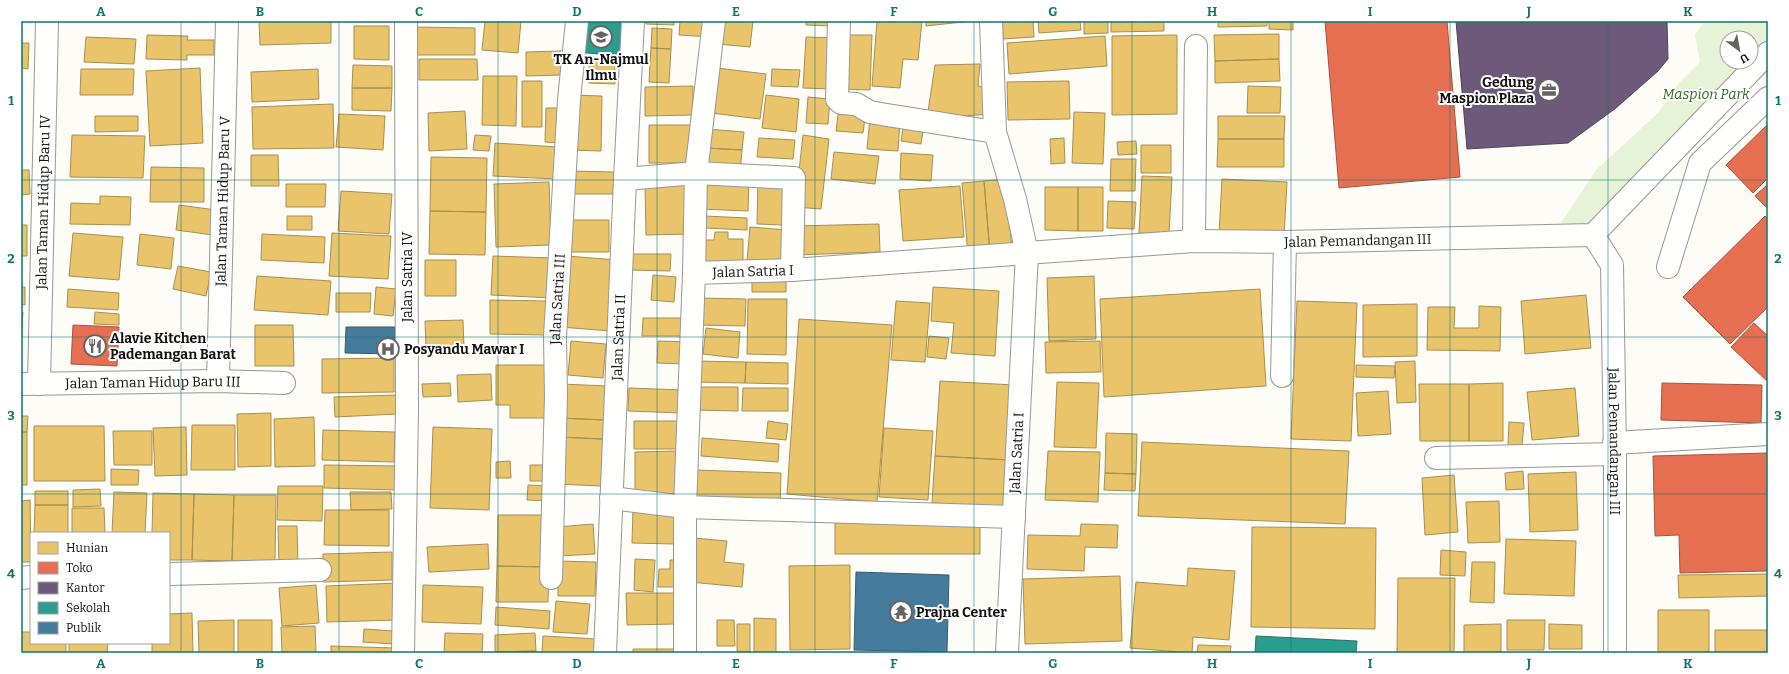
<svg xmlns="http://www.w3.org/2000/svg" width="1789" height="674" viewBox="0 0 1789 674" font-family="Bitter,serif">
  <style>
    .green { fill: #e7f3d7; fill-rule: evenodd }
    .homes { fill: #e9c46a; stroke: #a88e4f }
    .shops { fill: #e76f51; stroke: #a7533e }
    .offices { fill: #6d597a; stroke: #51435a }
    .schools { fill: #2a9d8f; stroke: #227369 }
    .public { fill: #457b9d; stroke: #355b73 }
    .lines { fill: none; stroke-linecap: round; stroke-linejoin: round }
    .minor-casing { stroke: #979795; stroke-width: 24 }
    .minor { stroke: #fffffe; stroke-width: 22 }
    .grid { fill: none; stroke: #0f766e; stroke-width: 1; stroke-opacity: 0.55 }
    .labels { text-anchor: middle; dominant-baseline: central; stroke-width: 4; stroke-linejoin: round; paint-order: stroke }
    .poi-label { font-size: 14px; font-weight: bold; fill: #111; stroke: #fff; text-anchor: start }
    .park-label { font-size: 14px; font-style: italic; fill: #2f6b1f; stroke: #fff }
    .street-label { font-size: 14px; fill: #111; stroke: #fff }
    .neatline { fill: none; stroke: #0f766e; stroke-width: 1.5 }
    .grid-label { font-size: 13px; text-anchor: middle; font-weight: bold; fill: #0f766e }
  </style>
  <rect width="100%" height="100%" fill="#fdfcf7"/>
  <path class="green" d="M1705,21h63v50l-114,112 -49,51 -44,-11 35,-53 63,-58 14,-23 27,-27 -5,-28zM1727,38h24v24h-24z"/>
  <path class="homes" d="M259,21h72v22l-71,2z
    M485,21h36l-3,32 -36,-3z
    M646,21h28v4l-28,-1z
    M680,21h32l-1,16 -32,-2z
    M721,21h32l-3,26 -32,-3z
    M806,21h25v5l-25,-1z
    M877,21h45l-4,39 -15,-1 -3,29 -28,-2z
    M926,21h46l-46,5z
    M1002,21h31l1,16 -31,2z
    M1038,21h42l1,9 -42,3z
    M1084,21h24v12l-24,1z
    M1111,21h53v10l-53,1z
    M1218,21h49v5l-49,1z
    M1269,21h24v9l-24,-1z
    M354,26h35v34l-35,-1z
    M415,27l60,1v27h-61z
    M652,28l20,1 -1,20 -20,-1z
    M1279,34v25l-64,2 -1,-26z
    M147,35l41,1 -1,4h27v15h-27v5l-41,-1z
    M843,35h29l-2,55 -29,-1z
    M1177,35v79l-65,1v-79z
    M1105,36l2,30 -98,8 -2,-31z
    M86,37l50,2 -2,25 -50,-2z
    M806,37l30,1 -3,51 -30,-1z
    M21,43h8l-1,26 -7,-1z
    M651,48l20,1 -2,34 -20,-1z
    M561,51v24l-35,1v-24z
    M419,59h58l1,21h-59z
    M1279,59l1,22 -65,2v-22z
    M589,61h26v23l-26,-1z
    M980,64l-2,22 15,3v25l-66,4 8,-53z
    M353,65l39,1v22h-40z
    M200,68l3,75 -53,3 -4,-75z
    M717,68l49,6 -6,45 -49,-6z
    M81,69h53l-1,26h-53z
    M318,69l1,30 -67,3 -1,-30z
    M772,69l28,1 -2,17 -27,-1z
    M483,76h34l-1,50 -34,-1z
    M522,81h20v46h-20z
    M1069,81l1,38 -62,1 -1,-38z
    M693,86v29l-48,1v-29z
    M1248,86l33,1 -1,26h-33z
    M352,88h40l-1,23 -39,-1z
    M571,95l31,1 -1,55 -32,-1z
    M766,95l33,4 -3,33 -34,-4z
    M808,97l22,2 -2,25 -22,-1z
    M333,104l1,44 -81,1 -1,-42z
    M839,107l27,3 -3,23 -27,-2z
    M546,108h15l-2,35 -14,-1z
    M465,111l2,38 -38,2 -1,-38z
    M1074,112l31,1 -2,51 -31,-1z
    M339,114l46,2 -2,34 -47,-3z
    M95,116h43v15l-43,1z
    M1218,116h67l-1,23h-66z
    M870,118l30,2 -2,31 -31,-2z
    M904,122l20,3 -3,19 -20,-3z
    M649,125h45v38h-45z
    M707,129l37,3 -2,18 -36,-2z
    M72,135l73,1 -2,42 -73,-1z
    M475,135l16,1 -2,15 -16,-1z
    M803,135l26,4 -8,70 -26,-2z
    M759,138l36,2 -2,19 -36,-2z
    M1064,138l1,25 -14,1 -1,-25z
    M1218,139h66v28h-67z
    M1136,141l1,13 -19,1 -1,-13z
    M495,143l63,4 -1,32 -64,-3z
    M1141,145h30v28h-30z
    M706,148l36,2 -2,24 -36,-2z
    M834,152l45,4 -4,28 -44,-5z
    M901,153l32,2 -2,26 -31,-2z
    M251,155h27l1,31h-28z
    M431,157l56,1 -1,54 -56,-1z
    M1111,159h25l-1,32h-25z
    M151,167l53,1v34h-54z
    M21,170h8l1,24 -9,1z
    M568,171l46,1 -1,22h-45z
    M1142,176l30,1 -3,57 -30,-1z
    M700,178l49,1 -1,32 -48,-2z
    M1006,179l6,72 -22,2 -6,-72z
    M1222,179l65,3 -3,55 -65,-3z
    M758,181l26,1 -1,43 -26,-1z
    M984,181l6,72 -22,2 -6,-72z
    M549,182l2,63 -55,2 -2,-63z
    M690,182v52l-44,1 -1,-52z
    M286,184h40l-1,23h-39z
    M960,186l4,51 -61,4 -4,-51z
    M1045,187h33v44l-33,-1z
    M1078,187h25v44h-25z
    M341,191l51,3 -3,40 -51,-3z
    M100,196l31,1 -1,28 -60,-1 1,-21 29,1z
    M1108,201l28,1 -2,27 -27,-1z
    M179,205l37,5 -3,25 -37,-5z
    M430,211l56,1 -1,43 -56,-1z
    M287,216h25v14h-25z
    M705,216l42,2v12l-42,-2z
    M568,220h41v32h-41z
    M879,224l1,28 -85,3v-29z
    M21,225h6v31h-6z
    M750,227l38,3 -3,34 -38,-3z
    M715,232h13v7h15v23h-46v-22h17z
    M73,233l50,4 -4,43 -50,-4z
    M332,233l59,3 -3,43 -59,-3z
    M140,234l34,4 -3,31 -34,-4z
    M262,234l63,3 -1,26 -63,-3z
    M632,254h39l-1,17 -39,-1z
    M493,256l60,2 -1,40 -61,-3z
    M567,256l50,4 -6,71 -51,-4z
    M425,260h31v36h-31z
    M178,266l33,6 -5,24 -33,-7z
    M653,275l23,2 -2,25 -23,-2z
    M257,276l74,5 -3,34 -74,-5z
    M1094,276l2,63 -47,2 -2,-63z
    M752,277h34v15h-34z
    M21,287h4v18l-4,-1z
    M376,287l20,2 -3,27 -19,-2z
    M933,287l66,4 -4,65 -44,-3 3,-30 -23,-2z
    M68,289l51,4 -1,17 -51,-3z
    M1260,289l6,97 -162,11 -4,-98z
    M336,293h35l-1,19h-34z
    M1586,295l5,53 -66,6 -4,-53z
    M698,298l48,1 -1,27 -48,-1z
    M748,299h39l-1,56 -39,-1z
    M490,300l56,1v34l-56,-1z
    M896,301l34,2 -5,59 -34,-2z
    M1297,301l60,2 -6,138 -60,-2z
    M1417,304v52l-54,1v-52z
    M1479,306l22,1 -1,44 -73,-1 1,-43h27l-1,21h25z
    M21,312h2l-2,32z
    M95,312l24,2v11l-25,-1z
    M643,318h46l-1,18h-46z
    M799,319l93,6 -15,177 -90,-8z
    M463,320l1,27 -38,1 -1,-27z
    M255,325h38l1,41h-39z
    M706,328l34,4 -2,26 -35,-4z
    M929,336l20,2 -3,21 -19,-2z
    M571,341l35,3 -3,34 -35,-3z
    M658,341l30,1 -1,22 -30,-1z
    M1100,341l1,31 -55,1 -1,-31z
    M394,358v34l-72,1v-34z
    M694,361l52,1 -1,21 -51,-1z
    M1415,361l1,41 -19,1 -2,-41z
    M746,362l42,1v21l-43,-1z
    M496,365h51v53h-37v-13h-14z
    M1356,365l39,1 -1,12 -38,-1z
    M491,374l1,26 -34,2 -1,-27z
    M940,381l74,4 -5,75 -74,-4z
    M1057,382l42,1 -3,65 -42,-1z
    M450,383l1,13 -28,1 -1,-13z
    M1503,383v58h-34v-57z
    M561,384l46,2 -2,34 -46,-2z
    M1419,384h50v57h-49z
    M694,387h44v24l-44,-1z
    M629,388l54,2 -2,23 -53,-2z
    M743,388h45v23h-46z
    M1575,388l4,48 -47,4 -5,-48z
    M1388,391l3,43 -33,2 -2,-43z
    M396,395l1,19 -62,3 -1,-20z
    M271,413v53l-33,1 -1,-53z
    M21,416h7l-1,16h-6z
    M314,417l1,49 -40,1 -1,-48z
    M559,418l46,2 -2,19 -45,-2z
    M634,421h50l1,28h-51z
    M768,421l20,3 -2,16 -20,-2z
    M1509,422l15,1 -2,23 -14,-1z
    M192,425h43v45h-44z
    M34,426h70l1,55h-71z
    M186,427l1,48 -32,1 -2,-48z
    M433,427l59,2 -3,81 -59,-2z
    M884,428l49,3 -5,69 -49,-3z
    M323,430l72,2 -1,30 -72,-2z
    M113,431h39v34h-38z
    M21,432h6v53h-6z
    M1106,433l31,1 -1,40 -31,-1z
    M558,437l45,2 -2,47 -45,-2z
    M702,438l77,6 -1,18 -77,-6z
    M1142,442l207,9 -4,73 -207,-8z
    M678,451v49l-43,1v-49z
    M1048,451l52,1 -2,50 -53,-2z
    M935,456l74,4 -2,47 -75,-4z
    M510,461l1,17h-15v-16z
    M324,465l74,1 -1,24 -73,-2z
    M530,465h22l-1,16h-21z
    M111,469l28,1 -1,15h-27z
    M695,470l86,3 -1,35 -86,-2z
    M1523,471l1,18 -18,1 -1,-17z
    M1576,472l2,58 -48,2 -2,-58z
    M1105,473l31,1 -1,17 -31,-1z
    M1454,475l4,57 -33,3 -3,-57z
    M528,485l23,1 -1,15 -23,-1z
    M278,486h45l-1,35 -45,-1z
    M100,489l1,17 -28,1v-17z
    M35,491h33v14h-33z
    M114,492l33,1 -2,40h-33z
    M350,492h41l1,17 -41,1z
    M153,493l41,1 -2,66h-23v-27h-17z
    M194,494l40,1 -2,66 -40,-1z
    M234,495h42l-1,66h-43z
    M30,500l1,62h-10v-61z
    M1499,501l1,41 -32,1 -2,-41z
    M35,505h33v28h-34z
    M72,508h32l1,25h-33z
    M325,510h64v36l-65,-1z
    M633,510l42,1 -1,33 -42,-1z
    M498,515h52l-1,52 -52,-1z
    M835,520h145v34h-145z
    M593,524l2,30 -36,2 -2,-29z
    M1081,524l37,1 -1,23 -32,-1 -1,24 -57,-2 1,-34 52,1z
    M278,526h19l1,39h-19z
    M1252,527l124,1 -1,101 -124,-2z
    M694,538l33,3 -3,21 20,2 -2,23 -52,-5z
    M1506,539l70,2 -2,55 -70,-2z
    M488,544l1,25 -60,3 -2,-25z
    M1441,550l25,2 -1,24 -25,-1z
    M392,552v28l-69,2v-28z
    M635,559l20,1 -2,32 -19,-2z
    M670,560h13v27h-25l1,-18h11z
    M558,561l38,1 -1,34h-37z
    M1472,562h23l-1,41 -24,-1z
    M850,565v84l-60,1 -1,-84z
    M497,566l52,1 -1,35h-52z
    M1188,568l47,3 -6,69 -36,-3 -1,16 -62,-5 6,-66 51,4z
    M1768,574v22l-89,2 -1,-23z
    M1120,576l2,65 -97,3 -2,-65z
    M1398,578h57l-1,75h-57z
    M397,583l1,37 -71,2 -1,-36z
    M316,585l3,38 -37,3 -3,-38z
    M423,585l60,2 -2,37 -59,-2z
    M626,593h49v31l-48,1z
    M556,601l34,3 -3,30 -34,-2z
    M496,607l54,4 -1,18 -54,-4z
    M1658,610h51v43h-51z
    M192,613l1,40h-41v-10h17v-29z
    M754,618l22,1v34h-22z
    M234,620v33h-35l-1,-32z
    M238,620h34v33h-34z
    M717,620h17l1,26h-18z
    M1507,620h38l-1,30h-37z
    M737,624h13v28l-13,-1z
    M1501,624v29h-37v-28z
    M1549,624l33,1v24h-33z
    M315,626l1,27h-34l-1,-26z
    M364,629l30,2v13l-31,-2z
    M1715,630h53v23h-53z
    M21,632h10v11h35v10h-45z
    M445,633l38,1 -1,19h-38z
    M535,633l1,18 -41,1v-17z
    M543,636l54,3 -1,14h-54z
    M69,643h39l-1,10h-38z
    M1198,645l33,1 -1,7h-33z
    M331,646l63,2 -1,5h-62z
    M633,649h45l1,4h-46z
    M536,651v2h-41v-1z"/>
  <path class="shops" d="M1325,21h122l13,156 -121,11z
    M1768,124v54l-15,15 -27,-28z
    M1768,184v25l-13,-13z
    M1765,216l3,3v88l-38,37 -47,-47z
    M1754,323l14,13v46l-37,-35z
    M73,325l46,2 -2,39 -46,-2z
    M1662,383l100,2 -1,38 -100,-3z
    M1768,453v118l-88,2 -1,-38 -24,1 -2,-80z"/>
  <path class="offices" d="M1456,21h211l1,38 -10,12 -42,37 -48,35 -101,6z"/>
  <path class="schools" d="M580,21h44l-3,35 -44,-4z
    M1256,636l101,5 -1,12h-101z"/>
  <path class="public" d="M346,327h49l-1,27 -49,-1z
    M856,572l93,3 -2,77 -93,-2z"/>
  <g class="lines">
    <g class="minor-casing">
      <g id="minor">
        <path d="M839,21l-2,78 4,4 15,1 14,8 17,3 108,17"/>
        <path d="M991,21l4,111 20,67 12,54 -20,400"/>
        <path d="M625,179l71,-6 98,5 -2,92"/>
        <path id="s1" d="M1593,235l19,30 3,189v199"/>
        <path d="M1194,241l2,-195"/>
        <path d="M1668,267l32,-104 68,-65"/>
        <path id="s2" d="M694,273l98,-3 402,-29 91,1 308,-7 175,-182"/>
        <path d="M1282,376l3,-134"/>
        <path id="s3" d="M218,381l9,-360"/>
        <path id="s4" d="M21,384l197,-3 66,2"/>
        <path id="s5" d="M39,384l8,-363"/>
        <path d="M1614,443l154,-9"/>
        <path d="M1436,458l179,-4"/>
        <path d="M611,498l74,9 329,10"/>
        <path d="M169,574l151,-4"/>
        <path d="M21,578l10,-1"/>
        <path id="s6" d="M551,578l5,-183 -1,-58 14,-237 8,-79"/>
        <path d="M403,653l4,-245 -1,-387"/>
        <path id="s7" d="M605,653l20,-474 8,-158"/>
        <path d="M685,653v-146l9,-234 2,-100 18,-152"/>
      </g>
    </g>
    <use href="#minor" class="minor"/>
  </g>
  <path class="grid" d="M181,21v632M339,21v632M498,21v632M657,21v632M815,21v632M974,21v632M1132,21v632M1291,21v632M1450,21v632M1608,21v632M21,180h1747M21,337h1747M21,494h1747"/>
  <defs>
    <g id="school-ring" transform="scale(1.15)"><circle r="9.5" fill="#fff" stroke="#646362" stroke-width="1.5"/><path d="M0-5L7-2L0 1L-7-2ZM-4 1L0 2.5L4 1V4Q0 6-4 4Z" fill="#646362"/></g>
    <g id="office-ring" transform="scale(1.15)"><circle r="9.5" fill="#fff" stroke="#646362" stroke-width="1.5"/><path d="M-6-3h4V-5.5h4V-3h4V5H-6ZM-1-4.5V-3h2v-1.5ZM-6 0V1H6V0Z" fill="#646362"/></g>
    <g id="restaurant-ring" transform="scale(1.15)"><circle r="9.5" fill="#fff" stroke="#646362" stroke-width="1.5"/><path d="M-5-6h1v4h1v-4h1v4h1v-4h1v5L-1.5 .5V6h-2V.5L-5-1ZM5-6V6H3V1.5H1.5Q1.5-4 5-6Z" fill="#646362"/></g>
    <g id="hospital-ring" transform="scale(1.15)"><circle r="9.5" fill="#fff" stroke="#646362" stroke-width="1.5"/><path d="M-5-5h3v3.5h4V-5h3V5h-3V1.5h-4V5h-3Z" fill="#646362"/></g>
    <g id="temple-ring" transform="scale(1.15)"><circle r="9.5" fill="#fff" stroke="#646362" stroke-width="1.5"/><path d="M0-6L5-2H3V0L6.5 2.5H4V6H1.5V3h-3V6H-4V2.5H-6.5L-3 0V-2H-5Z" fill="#646362"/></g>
  </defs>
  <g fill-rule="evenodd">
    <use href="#school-ring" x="601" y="37"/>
    <use href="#office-ring" x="1549" y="90"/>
    <use href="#restaurant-ring" x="95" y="346"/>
    <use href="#hospital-ring" x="388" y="349"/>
    <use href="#temple-ring" x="901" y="612"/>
  </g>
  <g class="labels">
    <g class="poi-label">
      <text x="601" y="59" text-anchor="middle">TK An-Najmul<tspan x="601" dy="16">Ilmu</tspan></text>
      <text x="1534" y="82" text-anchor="end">Gedung<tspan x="1534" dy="16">Maspion Plaza</tspan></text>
      <text x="110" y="338">Alavie Kitchen<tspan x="110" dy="16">Pademangan Barat</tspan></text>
      <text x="404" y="349">Posyandu Mawar I</text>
      <text x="916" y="612">Prajna Center</text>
    </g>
    <g class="park-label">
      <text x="1706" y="94">Maspion Park</text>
    </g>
    <g class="street-label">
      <text stroke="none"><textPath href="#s3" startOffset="180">Jalan Taman Hidup Baru V</textPath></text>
      <text stroke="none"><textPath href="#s5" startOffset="182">Jalan Taman Hidup Baru IV</textPath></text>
      <text stroke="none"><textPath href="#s2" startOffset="665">Jalan Pemandangan III</textPath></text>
      <text stroke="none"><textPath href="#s2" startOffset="59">Jalan Satria I</textPath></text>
      <text transform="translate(407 277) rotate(-90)">Jalan Satria IV</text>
      <text stroke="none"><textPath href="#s6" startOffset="279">Jalan Satria III</textPath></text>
      <text stroke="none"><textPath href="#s7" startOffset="316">Jalan Satria II</textPath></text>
      <text stroke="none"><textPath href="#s4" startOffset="132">Jalan Taman Hidup Baru III</textPath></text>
      <text stroke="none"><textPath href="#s1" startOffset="212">Jalan Pemandangan III</textPath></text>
      <text transform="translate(1017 453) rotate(-87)">Jalan Satria I</text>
    </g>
  </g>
  <rect width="1789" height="674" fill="none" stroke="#ffffff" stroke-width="44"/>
  <rect x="30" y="532" width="140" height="112" fill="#ffffff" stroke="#a0a0a0"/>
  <rect x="38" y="542" width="20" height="12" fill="#e9c46a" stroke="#a0a0a0"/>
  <text x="66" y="552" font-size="12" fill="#111111">Hunian</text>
  <rect x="38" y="562" width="20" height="12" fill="#e76f51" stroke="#a0a0a0"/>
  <text x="66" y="572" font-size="12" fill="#111111">Toko</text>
  <rect x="38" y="582" width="20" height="12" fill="#6d597a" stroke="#a0a0a0"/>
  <text x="66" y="592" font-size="12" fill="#111111">Kantor</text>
  <rect x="38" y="602" width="20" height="12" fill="#2a9d8f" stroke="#a0a0a0"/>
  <text x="66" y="612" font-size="12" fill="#111111">Sekolah</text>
  <rect x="38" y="622" width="20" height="12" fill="#457b9d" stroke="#a0a0a0"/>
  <text x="66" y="632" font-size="12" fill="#111111">Publik</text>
  <g transform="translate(1739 50) rotate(148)"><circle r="19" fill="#ffffff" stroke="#a0a0a0"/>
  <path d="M0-3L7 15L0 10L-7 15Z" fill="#646362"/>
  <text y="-6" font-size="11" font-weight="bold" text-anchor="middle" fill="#111111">U</text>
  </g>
  <rect x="22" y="22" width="1745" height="630" class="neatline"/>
  <g class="grid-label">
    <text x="101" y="16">A</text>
    <text x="260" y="16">B</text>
    <text x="419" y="16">C</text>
    <text x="577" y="16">D</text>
    <text x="736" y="16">E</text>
    <text x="894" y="16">F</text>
    <text x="1053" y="16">G</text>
    <text x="1212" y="16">H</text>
    <text x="1370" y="16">I</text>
    <text x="1529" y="16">J</text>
    <text x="1688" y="16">K</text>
    <text x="11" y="105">1</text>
    <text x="1778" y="105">1</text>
    <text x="11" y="263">2</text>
    <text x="1778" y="263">2</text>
    <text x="11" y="420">3</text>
    <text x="1778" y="420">3</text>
    <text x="11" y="578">4</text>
    <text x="1778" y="578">4</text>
    <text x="101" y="668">A</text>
    <text x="260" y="668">B</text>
    <text x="419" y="668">C</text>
    <text x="577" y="668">D</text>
    <text x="736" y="668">E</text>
    <text x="894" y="668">F</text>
    <text x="1053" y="668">G</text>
    <text x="1212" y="668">H</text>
    <text x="1370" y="668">I</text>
    <text x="1529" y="668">J</text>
    <text x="1688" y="668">K</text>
  </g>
</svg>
